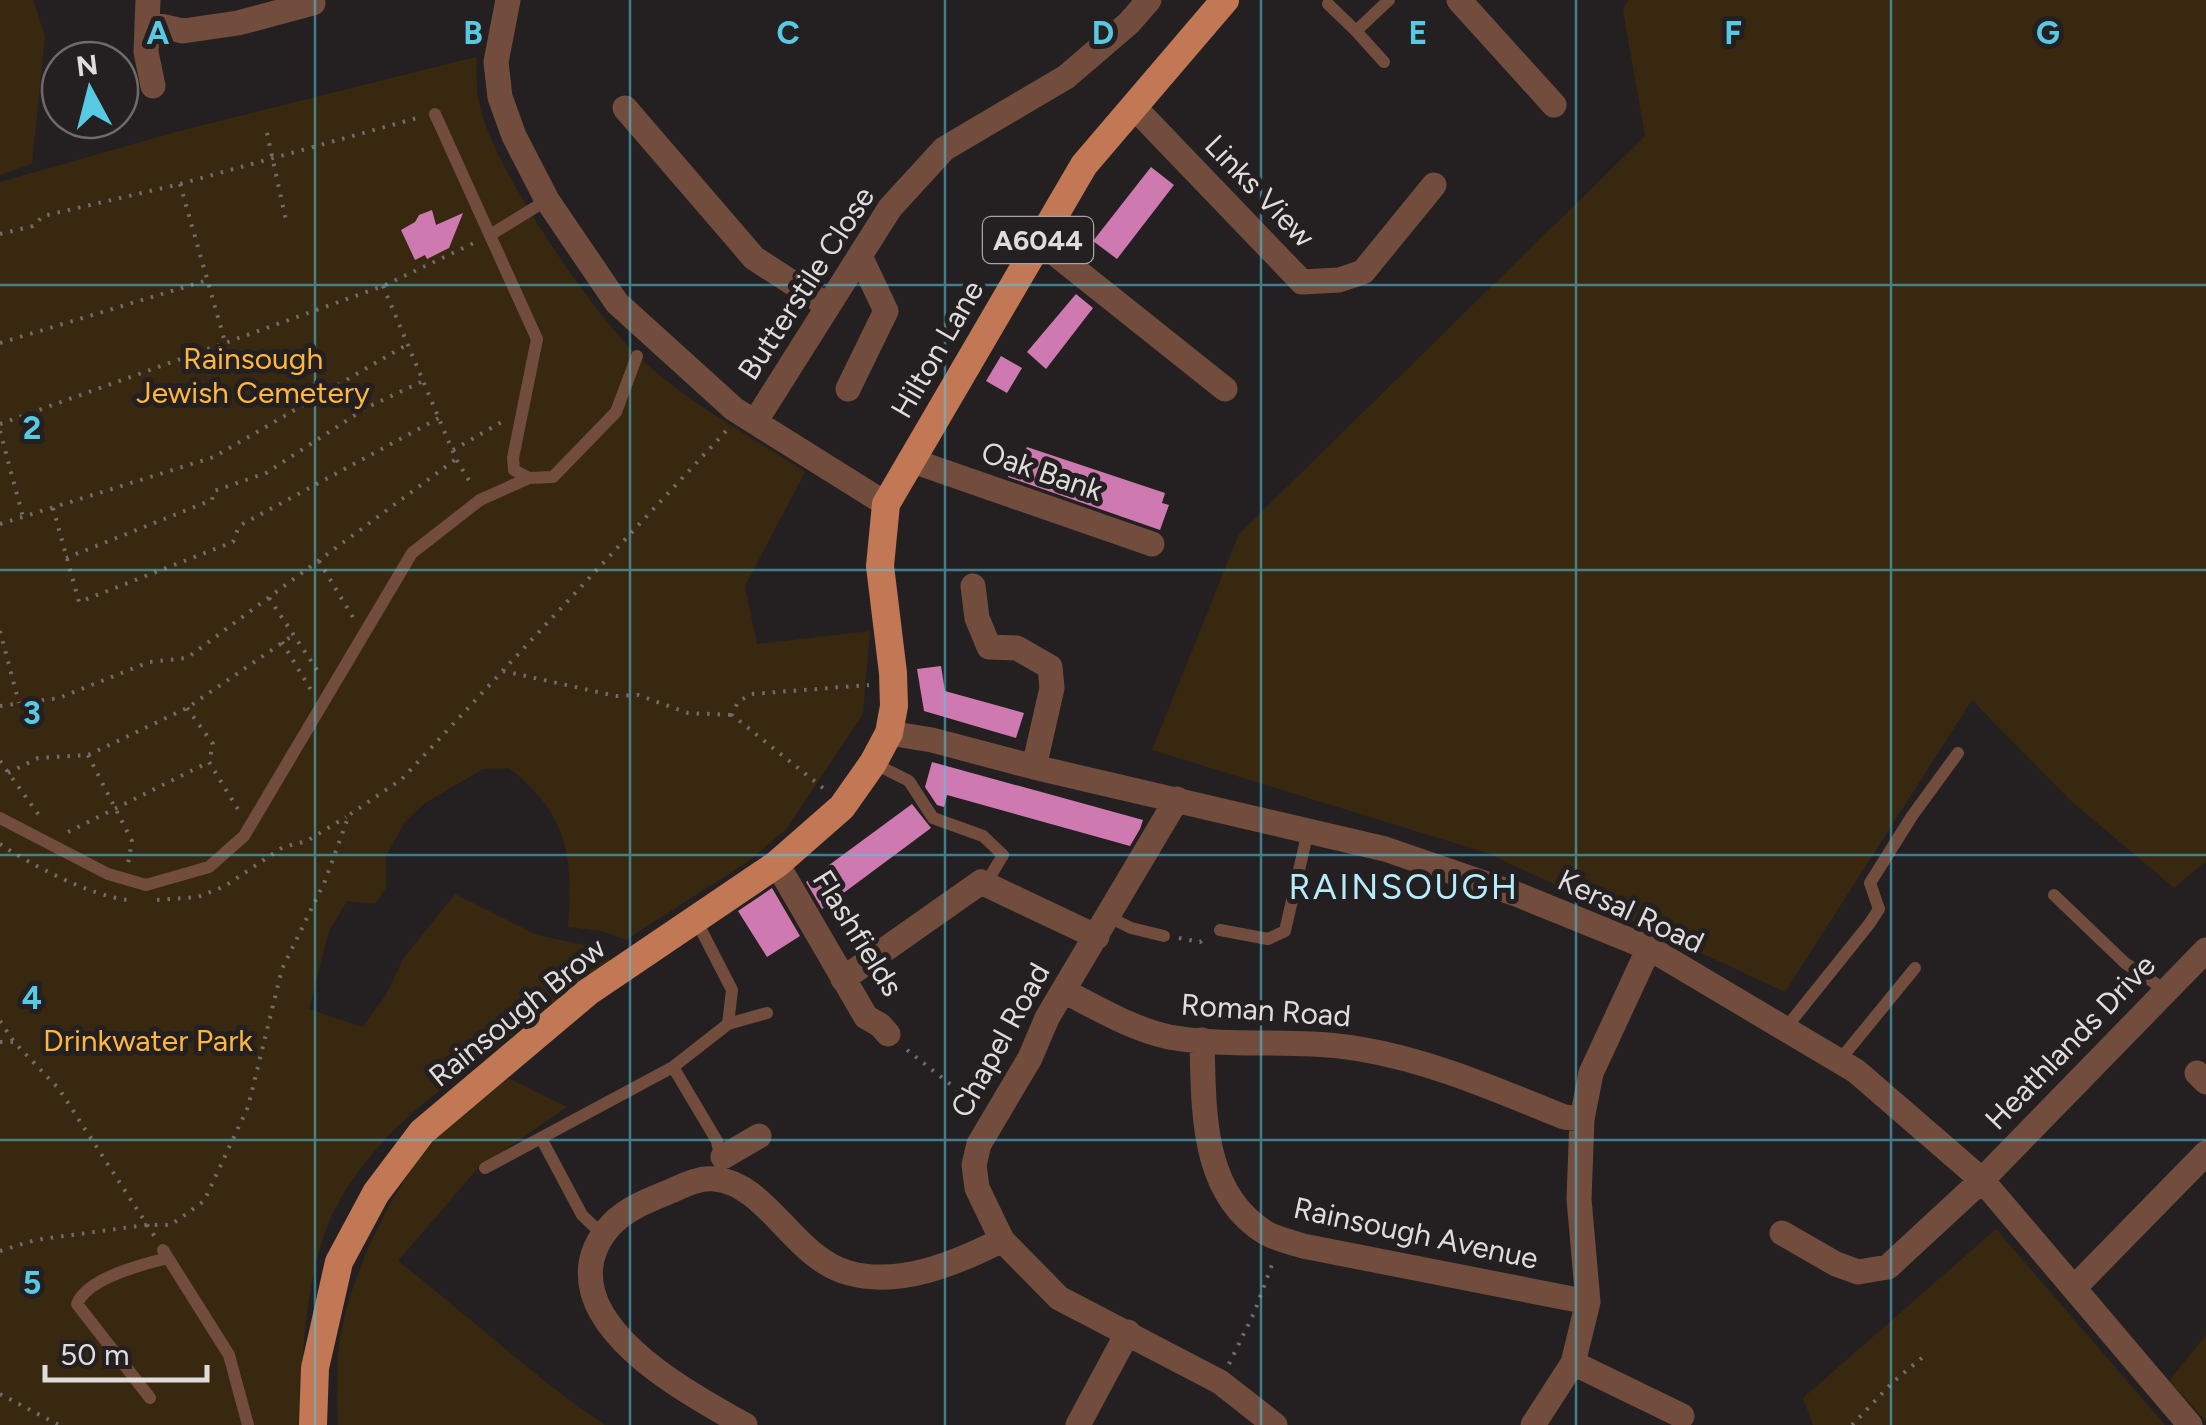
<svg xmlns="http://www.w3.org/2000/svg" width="2206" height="1425" viewBox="0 0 2206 1425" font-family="Figtree,sans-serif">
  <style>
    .green { fill: #382810 }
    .building { fill: #ce7ab1 }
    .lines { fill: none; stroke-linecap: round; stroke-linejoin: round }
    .path { stroke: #706c6d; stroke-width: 4; stroke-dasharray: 2.5 8; stroke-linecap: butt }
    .service { stroke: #724d3d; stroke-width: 12 }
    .minor { stroke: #724d3d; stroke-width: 25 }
    .primary { stroke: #c27755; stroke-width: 28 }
    .grid { fill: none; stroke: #57c9e3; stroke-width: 2.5; stroke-opacity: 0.55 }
    .labels { text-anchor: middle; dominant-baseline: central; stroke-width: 10; stroke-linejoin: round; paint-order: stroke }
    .shield { fill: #242021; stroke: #a7a4a4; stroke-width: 2.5 }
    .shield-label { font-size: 28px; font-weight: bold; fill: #dfdcdc }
    .street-label { font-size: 30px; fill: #dfdcdc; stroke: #242021 }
    .park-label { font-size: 30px; fill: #ffb63c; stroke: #242021 }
    .quarter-label { font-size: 35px; letter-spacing: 2.5px; fill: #b5edfb; stroke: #242021 }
    .grid-label { font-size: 32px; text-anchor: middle; font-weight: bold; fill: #57c9e3; stroke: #242021; stroke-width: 10; stroke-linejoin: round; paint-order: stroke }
  </style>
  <rect width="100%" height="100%" fill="#242021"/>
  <path class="green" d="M0,0h33l12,36 -13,128 -32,11z
    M1628,0h578v861l-32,27 -105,-89 -97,-99 -187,292 -298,-139 -335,-103 87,-216 406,-398 -22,-126z
    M476,57c1,15 0,32 3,46 12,61 111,207 157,251 48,47 113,81 169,118l-60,114 12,58 113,-13 -7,83 -76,114 -37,32 -124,80 -25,-9 -33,-4c5,-71 1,-112 -59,-159l-26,1 -58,34 -20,19 -19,34v32l-11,16 -28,-3 -18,30 -20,78 53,18 24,-32 17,-36 52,-65 82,41 71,15 2,12c-38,29 -77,58 -116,87 -63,47 -121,88 -159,160 -28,53 -35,155 -35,216h-300v-1243l172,-49z
    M504,1076l63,31 -89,61 -80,93c70,54 134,115 207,164h-267c0,-25 -2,-52 1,-78 7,-63 53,-162 97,-208 21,-22 46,-42 68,-63z
    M1996,1229l169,196h-352l-10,-27z
    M2206,1335v86l-37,-40z"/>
  <path class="building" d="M1151,167l23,18 -57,74 -24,-18z
    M432,210l4,15 27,-12 -14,35 -22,11 -2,-4 -10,5 -14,-30 14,-8 4,-7z
    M1076,294l17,14 -47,61 -19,-17z
    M1001,356l21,12 -15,25 -21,-12z
    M1027,447l138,46 -3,10 7,2 -9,25 -152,-53 8,-23 7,2z
    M941,666l4,25 79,22 -8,25 -92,-27 -7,-42z
    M932,762l211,58 -3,9 -10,17 -183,-51 -3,12 -7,-2 -12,-18z
    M912,804l19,24 -109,81 -16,-27z
    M772,888l28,48 -33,21 -29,-46z"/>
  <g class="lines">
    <path class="path" d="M267,133l20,92
      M180,184l45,158
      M0,234l33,-8 10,-10 137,-32 237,-66
      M383,286l73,173 17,28
      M0,343l208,-63
      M0,424l383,-138 93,-44
      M0,431l23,86
      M453,450l52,-30
      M53,508l26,94 154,-60 6,-16 200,-108
      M0,524l214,-67 194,-113
      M66,558l146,-58 2,-9 52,-18 100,-65 57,-27
      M319,561l35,58
      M269,598l50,75
      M0,631l19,72
      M282,642l29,48
      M503,671l113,25 22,-1 50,18 44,2
      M0,706l59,-8 90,-36 38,-4 269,-199
      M187,708l26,36 -4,18 30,49
      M88,755l44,86 -4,23
      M0,761l41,57
      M8,773l30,-15 50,-3 99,-47 108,-74
      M823,788l-91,-73 6,-13 13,-8 118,-9
      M68,832l141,-70
      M0,844c31,21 91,52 128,56
      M157,900l41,-3 27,-11 58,-39 24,-6 39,-24
      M1179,938l21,4 8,-5
      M0,1021l14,21 45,47 96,148
      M0,1042h14
      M907,1050l71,56
      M0,1251l35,-11 111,-15h25l33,-24 44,-94 34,-138 43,-88 24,-66 53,-36 325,-349
      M1229,1364l25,-51 19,-51
      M0,1394l59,31
      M1852,1425l41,-43 30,-25"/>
    <path class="service" d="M1328,4l28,27 33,-31
      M1356,31l28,31
      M435,114l102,225 -24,119 1,12 15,8 24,-1 63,-65 21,-56
      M490,235l57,-35
      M873,763l36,18 24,37 50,18 20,19 -12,20 -10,7
      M0,818l108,56 38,11 63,-18 35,-31 168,-283 68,-53 49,-22
      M2054,895l71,68 40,27
      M1109,917l22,11 33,8
      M696,920l36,70 -4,34
      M1220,930l48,9 17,-8 23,-100
      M1785,1029l85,-106 9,-14 -9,-26 42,-67 46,-63
      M1839,1061l76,-93
      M673,1067l44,74 4,20
      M541,1138l41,77 21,20
      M485,1168l188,-101 55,-43 39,-11
      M163,1250l66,105 19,70
      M150,1398l-73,-94c10,-26 66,-40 91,-46"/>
    <path class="minor" d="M148,0l-2,52 7,34
      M508,0l-12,62 4,35 14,39 33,64 70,103 117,106 152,95
      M1459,0l95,105
      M147,23l36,8 55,-8 75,-20
      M1133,106l169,176 37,-2 24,-8 71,-87
      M625,108l129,150 74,48
      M1038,240l187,149
      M848,389l38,-78 -26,-55
      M755,422l135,-214 54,-59 122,-72 63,-54 20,-23
      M910,460l242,84
      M973,586l4,32 12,29 28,1 33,19 2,21 -18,79
      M889,733l43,7 102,27 351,82 131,45 133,54 207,123 126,109 208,245
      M1177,799l-130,219 -17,40 -51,86 -5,21 3,23 25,52 57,58 161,84 55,43
      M777,864l89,153 14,8 8,9
      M843,979l138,-97 116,55
      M1064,991c33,17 68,38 105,46 61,11 128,1 191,12 72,12 137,41 204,68l18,2
      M1202,1040c2,68 -2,153 64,193 11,6 25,9 37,13l285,56
      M2197,1073l9,9
      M723,1157l36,-21
      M1782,1233l54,31 22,8 30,-5 94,-87 224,-230
      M2074,1288l132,-135
      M1573,1363l109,53
      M745,1425c-49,-27 -135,-74 -152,-132 -7,-26 0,-49 19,-69 15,-16 39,-25 59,-33 13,-6 29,-14 44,-12 53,5 79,80 134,94 51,14 108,-10 153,-33
      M1078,1425l50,-93
      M1533,1425l40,-62 15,-61 -9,-103 3,-80 9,-46 58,-125"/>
    <path class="primary" d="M313,1425l2,-57 24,-106 37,-69 46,-61 166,-140 189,-128 65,-57 31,-44 16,-30 5,-27 -1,-33 -13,-107 6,-62 198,-339 141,-165"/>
  </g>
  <path class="grid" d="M315,0v1425M630,0v1425M945,0v1425M1261,0v1425M1576,0v1425M1891,0v1425M0,285h2206M0,570h2206M0,855h2206M0,1140h2206"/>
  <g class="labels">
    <rect class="shield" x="983" y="217" width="110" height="46" rx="8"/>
    <g class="shield-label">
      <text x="1038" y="240">A6044</text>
    </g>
    <g class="street-label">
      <text transform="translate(1260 191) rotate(46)">Links View</text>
      <text transform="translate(806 283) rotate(-57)">Butterstile Close</text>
      <text transform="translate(937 349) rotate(-60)">Hilton Lane</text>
      <text transform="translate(1042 471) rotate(19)">Oak Bank</text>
      <text transform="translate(1631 911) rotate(25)">Kersal Road</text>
      <text transform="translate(858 933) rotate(58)">Flashfields</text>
      <text transform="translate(1266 1010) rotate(4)">Roman Road</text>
      <text transform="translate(517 1012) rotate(-39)">Rainsough Brow</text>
      <text transform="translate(1000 1040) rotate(-61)">Chapel Road</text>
      <text transform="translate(2070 1042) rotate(-46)">Heathlands Drive</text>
      <text transform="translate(1416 1233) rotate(12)">Rainsough Avenue</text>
    </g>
    <g class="park-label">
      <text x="253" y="358">Rainsough<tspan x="253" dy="34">Jewish Cemetery</tspan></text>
      <text x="148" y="1040">Drinkwater Park</text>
    </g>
    <g class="quarter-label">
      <text x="1404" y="887">RAINSOUGH</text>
    </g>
  </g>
  <g class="grid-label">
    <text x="158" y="44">A</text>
    <text x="473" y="44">B</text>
    <text x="788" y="44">C</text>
    <text x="1103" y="44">D</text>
    <text x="1418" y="44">E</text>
    <text x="1733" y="44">F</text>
    <text x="2048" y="44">G</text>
    <text x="32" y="439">2</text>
    <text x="32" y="724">3</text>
    <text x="32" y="1009">4</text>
    <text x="32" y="1294">5</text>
  </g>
  <g transform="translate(90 90) rotate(353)"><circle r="48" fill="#242021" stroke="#6f6b6c" stroke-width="2.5"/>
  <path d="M0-8L18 38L0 25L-18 38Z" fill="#57c9e3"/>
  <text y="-15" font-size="28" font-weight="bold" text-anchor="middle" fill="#dfdcdc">N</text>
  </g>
  <path d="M45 1365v15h162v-15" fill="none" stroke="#dfdcdc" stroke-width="5"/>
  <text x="60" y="1365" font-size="30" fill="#dfdcdc" stroke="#242021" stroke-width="8" paint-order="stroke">50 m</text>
</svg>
